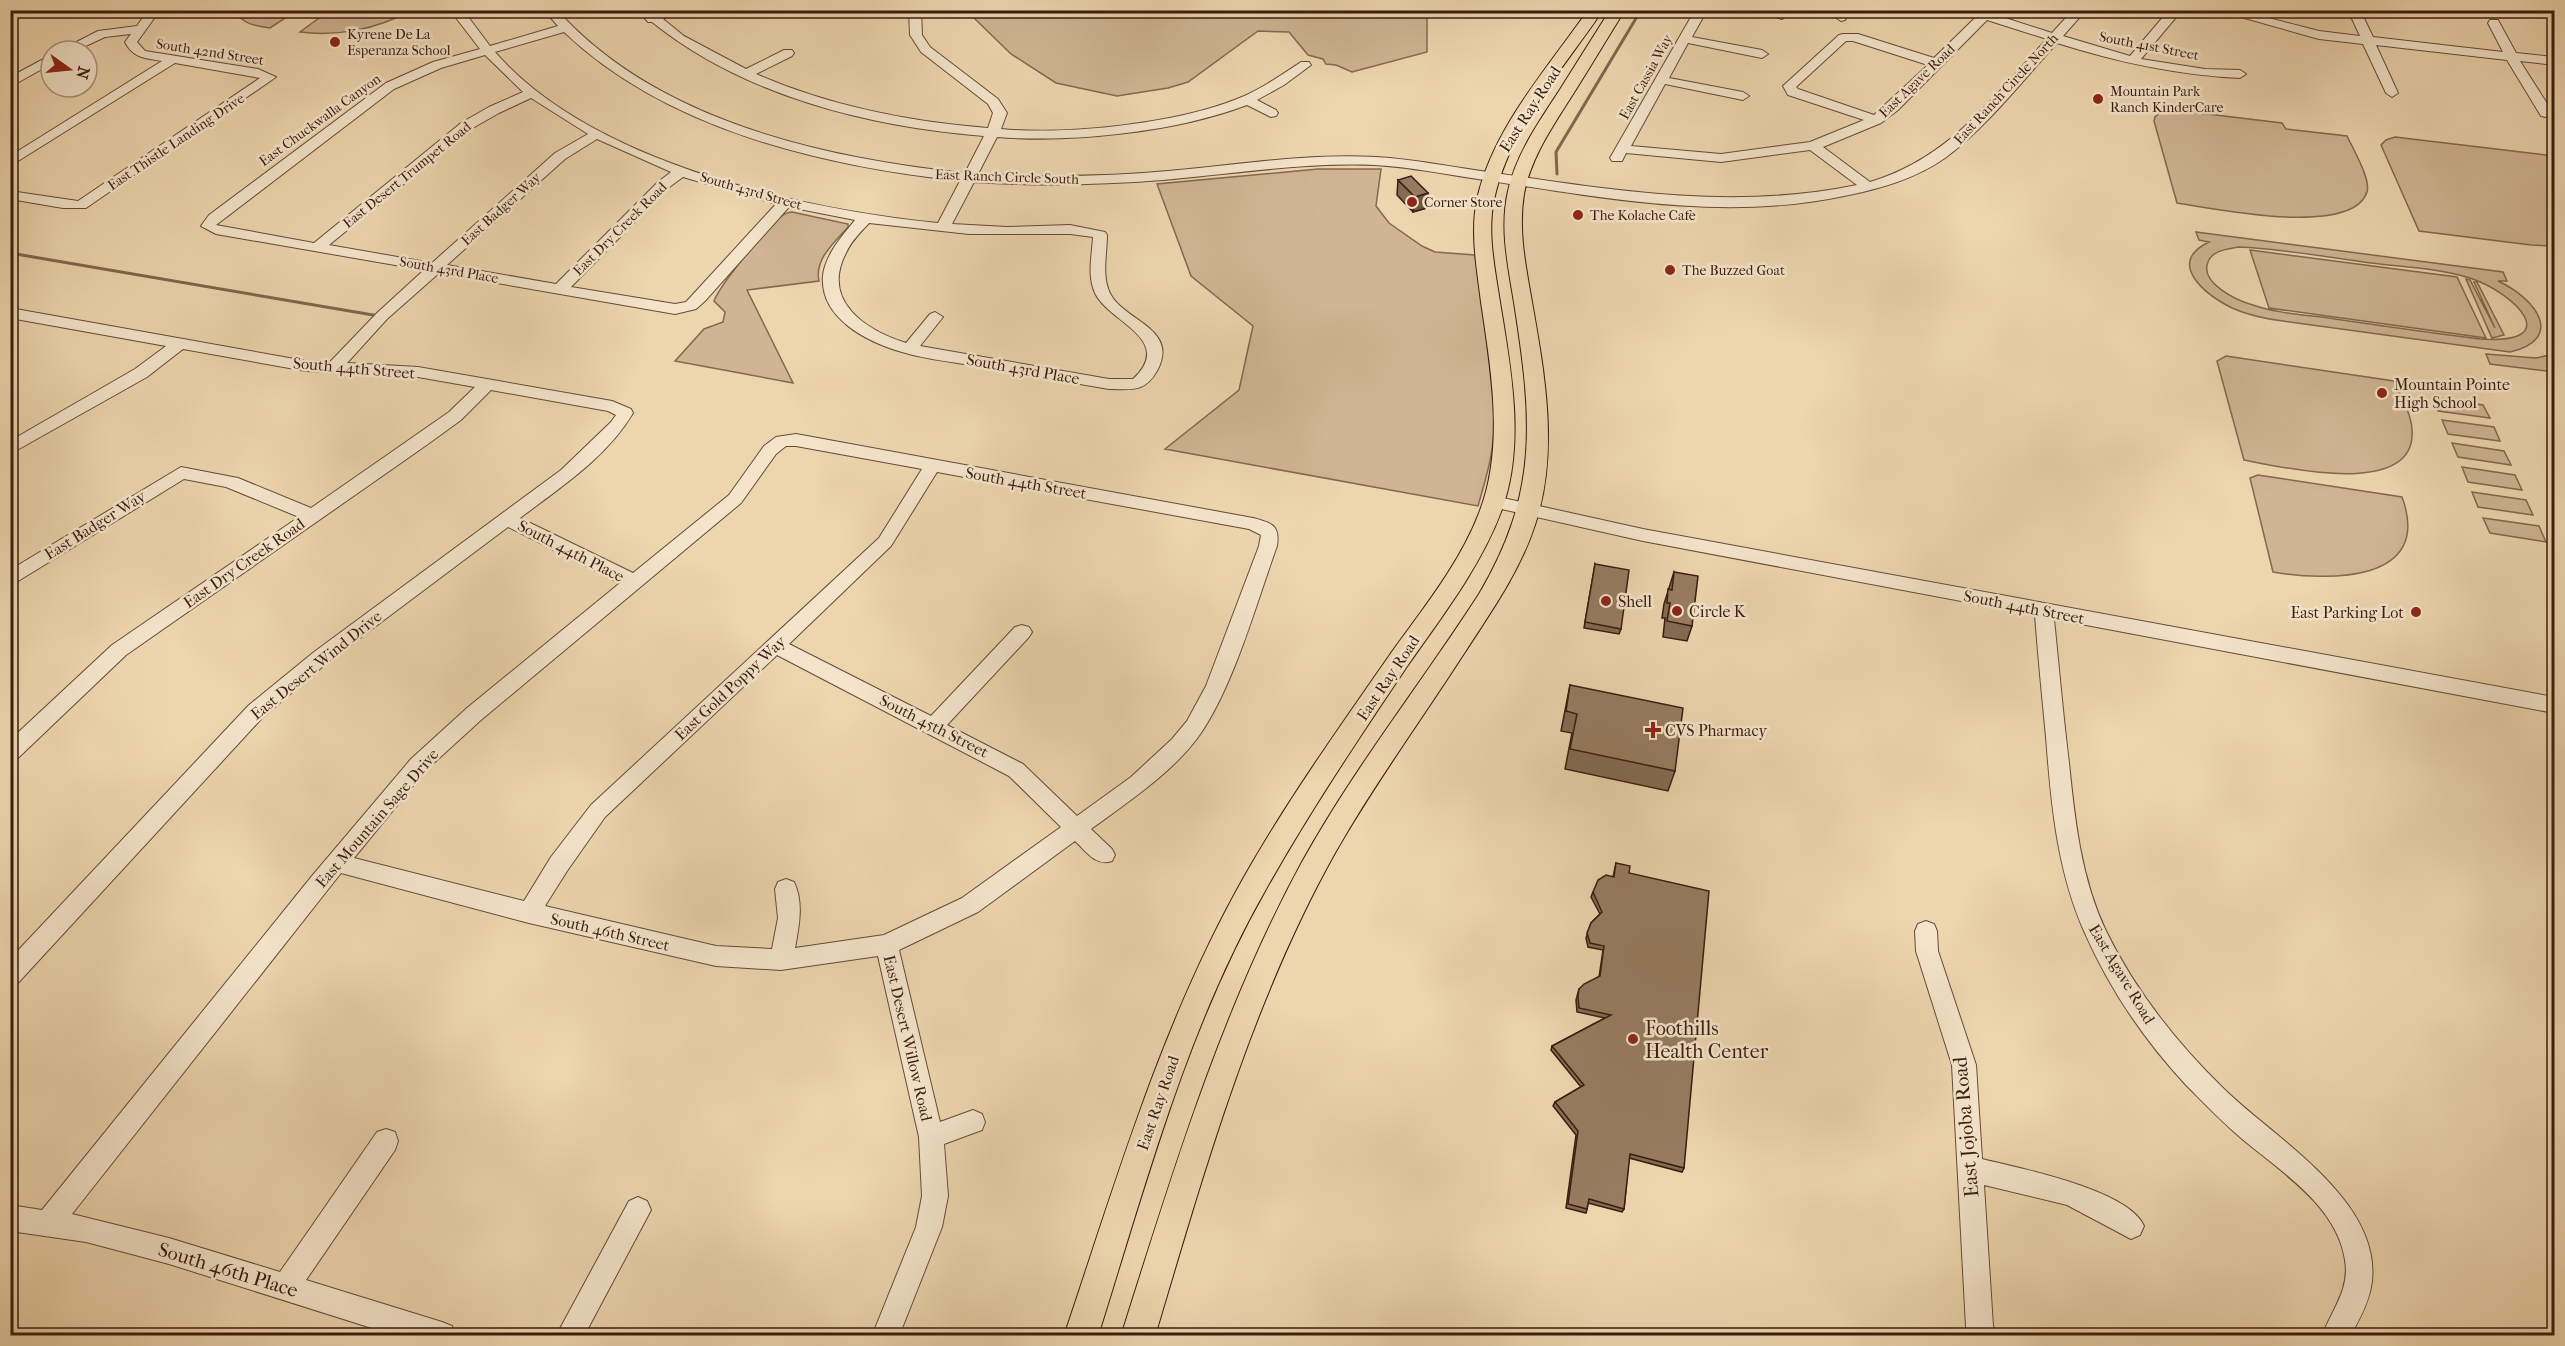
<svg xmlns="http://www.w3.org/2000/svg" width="2565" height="1346" viewBox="0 0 2565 1346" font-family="'IM FELL French Canon',serif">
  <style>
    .green { fill: #cfb593; stroke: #846850; stroke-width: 1.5; fill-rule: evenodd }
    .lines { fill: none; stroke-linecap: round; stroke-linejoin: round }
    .stream { stroke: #81654e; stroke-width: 3 }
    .minor-casing { stroke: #674a36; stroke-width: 2 }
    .major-casing { stroke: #3a1b0e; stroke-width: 2 }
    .minor { fill: #f3e4ca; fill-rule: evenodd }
    .major { fill: #edd5ae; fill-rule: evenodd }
    .wall { fill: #826b53; stroke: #3a1b0e; stroke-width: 1.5 }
    .shaded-wall { fill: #6a5744; stroke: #3a1b0e; stroke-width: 1.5 }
    .building { fill: #977c61; stroke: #3a1b0e; stroke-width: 1.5 }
    .poi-dot { fill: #8f2418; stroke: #f3e4ca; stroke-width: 2 }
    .labels { text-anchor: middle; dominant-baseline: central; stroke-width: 5; stroke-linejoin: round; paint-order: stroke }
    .far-poi-label { font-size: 14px; fill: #3a1b0e; stroke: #f3e4ca; text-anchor: start }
    .far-street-label { font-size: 14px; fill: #3a1b0e; stroke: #f3e4ca }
    .street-label { font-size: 16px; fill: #3a1b0e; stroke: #f3e4ca }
    .poi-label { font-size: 16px; fill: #3a1b0e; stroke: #f3e4ca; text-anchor: start }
    .near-poi-label { font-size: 20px; fill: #3a1b0e; stroke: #f3e4ca; text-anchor: start }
    .near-street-label { font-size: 20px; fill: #3a1b0e; stroke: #f3e4ca }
  </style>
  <rect width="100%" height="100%" fill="#edd5ae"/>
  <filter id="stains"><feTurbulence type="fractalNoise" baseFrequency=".00333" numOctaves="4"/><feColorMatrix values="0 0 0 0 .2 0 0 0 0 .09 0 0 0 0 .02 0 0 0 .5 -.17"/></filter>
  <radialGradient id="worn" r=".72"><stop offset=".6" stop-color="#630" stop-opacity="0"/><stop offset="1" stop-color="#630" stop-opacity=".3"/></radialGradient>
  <path class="green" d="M330,10h80v1c-33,18 -73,26 -110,21z
    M974,10l444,1 9,7v34l-75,20 -16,-7 -10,-1 -3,-5 -15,-4 -19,-23 -31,-1 -70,51 -20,6 -51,8 -61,-13 -45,-29 -37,-36z
    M235,11v-1l61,1 -26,17c-14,-2 -28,-4 -35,-17z
    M2174,110l108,13 4,6 61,7c6,13 24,43 20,56 -15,46 -155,16 -190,11l-23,-82 1,-4 6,-5z
    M2395,137l159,19v90l-23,-1 -112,-14 -38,-86 5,-5z
    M1318,169h63l-5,37 13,17 33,23 13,6 40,3c7,57 21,118 19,175 -1,26 -9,51 -16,76l-313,-57 74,-59 14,-64 -62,-50 -34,-92z
    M792,212l56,12v3c-13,15 -34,32 -29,54l-72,9 46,93 -118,-22 29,-32 19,-7 2,-10 -11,-11c5,-14 55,-78 69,-86 1,-1 7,-3 9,-3z
    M2196,232l307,40 4,9h-9c39,18 67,58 12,71l-227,-31c-17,-2 -35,-6 -51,-13 -26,-13 -67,-45 -23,-66l-10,-2zM2239,247c44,2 88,10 132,16 32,4 67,5 99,15 47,16 95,67 10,61 -48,-6 -97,-13 -145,-20 -27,-4 -56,-5 -82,-14 -15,-4 -54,-22 -45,-43 4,-12 21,-13 31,-15z
    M2250,250l207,27 29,61 -217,-30z
    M2466,279l4,1 25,48 -21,-46h3l27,53 -12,3z
    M2486,354l50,4 18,-4v18l-64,-8z
    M2226,356l168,25c6,14 17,32 18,48 6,71 -131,38 -168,31l-27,-99z
    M2433,397l50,8 7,13 -52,-7z
    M2442,420l52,7 6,14 -52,-7z
    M2452,443l52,8 7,14 -53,-8z
    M2462,467l53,8 7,15 -54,-8z
    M2258,475l144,22c32,87 -75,84 -129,75l-23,-94z
    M2472,492l54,8 7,15 -55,-8z
    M2483,518l56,8 7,16 -56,-9z"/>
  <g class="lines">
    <path class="stream" d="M1557,174l-1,-22 85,-142
      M10,253l369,63"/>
    <g class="minor-casing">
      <path id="minor" d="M10,10h12l-12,7z
        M148,10h12l-23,32 8,9 113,18 18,8 -190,131h-23l-53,-9v-8l68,10 182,-123 -85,-15 -165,103v-10l152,-95c-17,-3 -29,-3 -37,-19l6,-8 -26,3 -30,14h-16l39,-20 39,-5z
        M450,10h13l27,36 68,-20 -14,-16h13c99,111 266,148 408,163l19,-37c-115,-9 -240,-40 -332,-114h-4l-10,-12h14l4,4 9,-4h19l-21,9 21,17 62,33 38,-19h8l2,3 -2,3 -36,18c73,32 154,48 232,54l5,-15 -5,-9 -67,-52 -11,-17 -1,-25h12l1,25 8,12 68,52 9,14 -6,16c66,6 174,-5 236,-30 23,-9 43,-23 64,-37h8l2,3 -27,20 -27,15 19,10 2,3 -2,3 -5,1 -24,-12c-71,27 -174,38 -250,32l-19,37c63,3 126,3 190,-3 69,-6 138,-18 208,-14 37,2 75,10 112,15 124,18 243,39 369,13l-47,-35 -89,12 -95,-9 -4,8h-10l-2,-3 85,-148h12l-15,27 70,13 6,4 -6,4 -74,-15 -19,35 74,14 6,4 -6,4 -78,-16 -34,62 90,8 89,-12 54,-22 -76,-25 -5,-9 56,-51 4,-1h15l76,24 43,-42 -14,-6h33l-3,4 59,19 21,-23h13l-23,26 67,20 39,-46h13l-41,49 64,10 35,1 6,4 -6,4c-64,-3 -123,-16 -183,-35 -34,37 -72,86 -112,115 -30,21 -66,31 -101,38 -122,26 -246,1 -366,-17 -34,-5 -68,-12 -103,-14 -71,-3 -141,9 -212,15 -63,5 -126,6 -189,2l-22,42 55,3 63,-2 35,7 2,3c0,19 -6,43 4,60 14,26 69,34 46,76 -13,22 -25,18 -48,18 -42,-7 -84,-15 -126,-22 -27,-5 -55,-7 -81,-15 -35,-10 -83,-34 -79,-77 3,-21 19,-39 32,-55l-66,-13 -84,94 -9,8 -21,5 -236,-41 -52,46 -40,44 71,4 194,34 19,8 2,4c-26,44 -72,74 -113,105l113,55 96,-78 35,-49 12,-9 20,-3 457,84c19,5 27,7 24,28 -21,58 -42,136 -76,187 -26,38 -73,69 -110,96l21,20 3,6 -3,6c-16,6 -26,-10 -37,-20l-97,71 -79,38 41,172 33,-12 9,4 3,8 -3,8 -38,14 4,52 -6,31 -43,109h-27l44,-109 6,-31 -3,-59 -41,-181 -97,14 -65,-4 -187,-43 -188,-50 -269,341 97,24 111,34 97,-140 9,-3 9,3 3,9 -3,9 -89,130 136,42 10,4 3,10h-58l-228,-72 -83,-22 -76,-11v-26l32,5 270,-334 99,-117 56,-51 153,-125 -112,-56 -180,135 -65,55 -245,266 -8,3v-27l239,-254 65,-53 247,-182 50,-48 5,-7 -8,-4 -117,-21 -30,30 -33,24 -302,211 -109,104 -7,2v-21l102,-95 187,-128 -73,-30 -42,-8 -174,107v-16l171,-103 57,11 73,30 138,-96 26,-25 -57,-10 -112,-6 -123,-22 -36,28 -137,77v-13l125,-72 31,-23 -156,-28v-10l296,53 24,1 47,-49 47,-43 -208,-36 -15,-8 8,-11 177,-132 47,-21 47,-13zM1987,20l60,19c-55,59 -97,119 -177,143l-47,-35 58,-24 17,-13zM564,32c103,98 259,134 396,149l-22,42c-139,-14 -348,-61 -443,-171zM1846,41h7l75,24 -54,50 -76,-26 -2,-2zM485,55l38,37 -34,15 -28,16 -147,120 -98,-18 178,-136 47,-21zM531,98l57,36 -33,19 -123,110 -103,-18 142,-116 28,-16zM597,139l74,33 -13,10 -102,102 -109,-19 118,-106zM683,177l93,27 -90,98 -11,2 -104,-17 97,-99zM869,223l100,11h101l23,3c-1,18 -6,39 2,56 13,29 81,46 38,86h-24l-189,-33 23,-29 -8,-5 -5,2 -24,29c-41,-13 -85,-42 -60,-90 5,-12 15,-21 23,-30zM786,446h10l126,23 -43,69 -288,267 -40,52 -27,44 -170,-43 71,-87 56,-51 260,-217 35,-49zM937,472l312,57 12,6 -2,11 -53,140 -19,35 -15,18 -41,38 -54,39 -54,-52 -76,-39 82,-88 3,-5 -3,-5 -7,-2 -7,2 -84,89 -142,-72 102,-98zM777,655l232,121 52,51 -99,71 -78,37 -89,13c4,-22 9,-45 -1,-66l-8,-3 -8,3 -3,7 3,29 -6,31 -56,-3 -171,-40 22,-35 38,-54z
        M1752,10h25l11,5 -6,4z
        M1838,10h12l-5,10 -4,1 -6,-4z
        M2216,10h22l81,21 41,5 -12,-26h12l13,27 130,15 -15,-29 2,-3h8l18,33 38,4v8l-34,-4 33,52 -7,4 -5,-1 -34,-56 -131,-15 22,48 -6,4 -6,-4 -23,-49 -44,-5z
        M51,55v9l-41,23v-10z
        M1494,496l149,33 911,168v16l-500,-94c5,48 9,96 15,144 6,58 12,115 37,168 29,59 70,111 116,156 50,50 159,112 150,194 -2,19 -12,38 -22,55h-28c10,-27 28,-46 23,-76 -8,-54 -65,-89 -104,-122 -19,-16 -37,-35 -55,-53 -42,-45 -77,-97 -102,-154 -27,-61 -33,-128 -38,-194 -4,-41 -8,-81 -11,-122l-392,-74 -155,-35 -3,-4 3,-4z
        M1926,921l8,3 3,7 1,20 38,114 6,94c37,9 147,31 162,67l-4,9 -9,4 -64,-34 -83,-20 9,141 4,10h-27l-4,-9 -14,-262 -36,-114 -1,-20 3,-7z
        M638,1197l9,4 4,9 -67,126h-28l73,-135z"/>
    </g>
    <g class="major-casing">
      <path id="major" d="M1588,10h15c-40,59 -94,118 -109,190 -7,33 1,69 6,102 11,67 26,144 1,210 -21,56 -61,107 -95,156 -49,73 -98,146 -141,223 -79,139 -119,293 -167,445h-34c53,-157 98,-314 180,-459 43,-76 95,-149 145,-221 32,-45 70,-91 90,-143 26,-66 12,-143 2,-211 -4,-33 -11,-69 -4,-103 16,-71 70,-130 111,-189z
        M1610,10h15c-17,27 -33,54 -50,81 -20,32 -44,65 -51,103 -6,37 2,73 8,108 13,73 27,151 3,223 -15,46 -44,87 -70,127 -43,67 -91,132 -130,201 -84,150 -131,319 -180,483h-34c51,-161 100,-325 181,-474 52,-94 119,-178 177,-268 60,-101 53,-175 36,-285 -6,-39 -16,-79 -7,-118 8,-37 31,-69 51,-100 17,-27 34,-54 51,-81z"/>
    </g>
    <use href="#minor" class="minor"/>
    <use href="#major" class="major"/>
  </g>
  <path class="wall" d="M1398,180l29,28 -14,4 -16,-17z
    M1595,564l26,65 -2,5 -35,-6z
    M1674,572l18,54 -5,15 -24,-4 2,-19h-3l2,-14z
    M1570,685l105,86 -7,20 -103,-22 7,-36 -11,-2z
    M1616,863l13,10 55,295 -2,4 -53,-14 -5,51 -2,3 -34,-9 -1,6 -1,4 -20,-5 10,-73 -23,-29 2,-4 26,-15 -30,-37 1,-4 53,-28 -28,-6 -1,-12 3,-11 20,-12 4,-27 -15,-3 -2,-9 5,-15 9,-9 -9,-17 2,-5 20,-15z"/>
  <path class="shaded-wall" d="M1428,193l-1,15 -14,4 2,-15z"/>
  <path class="building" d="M1411,176l17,17 -13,4 -17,-17z
    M1595,564l34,6 -8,59 -36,-7z
    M1674,572l24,4 -6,50 -25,-5 3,-18h-3l1,-14 4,1z
    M1570,685l113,23 -8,63 -105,-22 7,-35 -11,-3z
    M1616,863l14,3 -1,7 80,18 -25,277 -54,-14 -6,55 -35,-10 -2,10 -19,-5 10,-73 -23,-29 29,-17 -32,-39 59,-31 -32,-7 -1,-12 1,-7 5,-5 16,-8 4,-30 -14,-3 -3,-10 4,-10 11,-11 -9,-20 5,-12 8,-5 8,2z"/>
  <g class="poi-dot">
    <circle cx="335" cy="42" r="6"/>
    <circle cx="2098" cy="99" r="6"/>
    <circle cx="1412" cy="202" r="6"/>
    <circle cx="1578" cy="215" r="6"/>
    <circle cx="1670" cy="270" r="6"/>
    <circle cx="2382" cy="393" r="6"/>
    <circle cx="1606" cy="601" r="6"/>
    <circle cx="1677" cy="611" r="6"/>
    <circle cx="2416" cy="612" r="6"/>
    <path d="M1650 721h6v6h6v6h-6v6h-6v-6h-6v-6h6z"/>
    <circle cx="1633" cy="1039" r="6"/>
  </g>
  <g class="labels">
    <g class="far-poi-label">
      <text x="347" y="34">Kyrene De La<tspan x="347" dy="16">Esperanza School</tspan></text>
      <text x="2110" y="91">Mountain Park<tspan x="2110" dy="16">Ranch KinderCare</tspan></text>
      <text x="1424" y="202">Corner Store</text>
      <text x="1590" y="215">The Kolache Cafe</text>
      <text x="1682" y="270">The Buzzed Goat</text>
    </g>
    <g class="far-street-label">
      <text transform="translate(2149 46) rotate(11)">South 41st Street</text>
      <text transform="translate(210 52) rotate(9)">South 42nd Street</text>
      <text transform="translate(1646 77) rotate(-61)">East Cassia Way</text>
      <text transform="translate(1917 81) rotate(-44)">East Agave Road</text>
      <text transform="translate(2006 89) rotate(-47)">East Ranch Circle North</text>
      <text transform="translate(320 120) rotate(-36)">East Chuckwalla Canyon</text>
      <text transform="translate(176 142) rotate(-34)">East Thistle Landing Drive</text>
      <text transform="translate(407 175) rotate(-39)">East Desert Trumpet Road</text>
      <text transform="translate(1007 177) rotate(2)">East Ranch Circle South</text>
      <text transform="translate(751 191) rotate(16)">South 43rd Street</text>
      <text transform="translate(501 209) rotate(-42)">East Badger Way</text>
      <text transform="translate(620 229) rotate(-45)">East Dry Creek Road</text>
      <text transform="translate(449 270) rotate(10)">South 43rd Place</text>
    </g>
    <g class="street-label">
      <text transform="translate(1530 109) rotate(-57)">East Ray Road</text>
      <text transform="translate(354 368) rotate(5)">South 44th Street</text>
      <text transform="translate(1023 369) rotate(10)">South 43rd Place</text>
      <text transform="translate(1026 483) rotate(10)">South 44th Street</text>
      <text transform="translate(95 525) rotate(-32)">East Badger Way</text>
      <text transform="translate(571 551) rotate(27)">South 44th Place</text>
      <text transform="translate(244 563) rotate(-35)">East Dry Creek Road</text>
      <text transform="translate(2024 607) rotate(11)">South 44th Street</text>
      <text transform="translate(316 665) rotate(-39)">East Desert Wind Drive</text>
      <text transform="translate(1388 678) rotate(-56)">East Ray Road</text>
      <text transform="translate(730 688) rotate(-43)">East Gold Poppy Way</text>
      <text transform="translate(934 726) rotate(27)">South 45th Street</text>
      <text transform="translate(377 818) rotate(-49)">East Mountain Sage Drive</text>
      <text transform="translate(610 932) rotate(13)">South 46th Street</text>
      <text transform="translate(2122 974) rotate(59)">East Agave Road</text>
      <text transform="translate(908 1038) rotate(77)">East Desert Willow Road</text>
      <text transform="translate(1158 1103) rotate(-71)">East Ray Road</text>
    </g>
    <g class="poi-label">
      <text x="2394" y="384">Mountain Pointe<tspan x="2394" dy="18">High School</tspan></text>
      <text x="1618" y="601">Shell</text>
      <text x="1689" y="611">Circle K</text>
      <text x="2404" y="612" text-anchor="end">East Parking Lot</text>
      <text x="1665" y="730">CVS Pharmacy</text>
    </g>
    <g class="near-poi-label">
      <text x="1645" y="1028">Foothills<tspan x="1645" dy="23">Health Center</tspan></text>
    </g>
    <g class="near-street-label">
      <text transform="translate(1966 1127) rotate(-95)">East Jojoba Road</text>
      <text transform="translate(228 1270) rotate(17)">South 46th Place</text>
    </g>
  </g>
  <rect width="2565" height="1346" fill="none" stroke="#edd5ae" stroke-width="36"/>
  <rect x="12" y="12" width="2541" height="1322" fill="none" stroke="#3a1b0e" stroke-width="3"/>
  <rect x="18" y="18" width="2529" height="1310" fill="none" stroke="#3a1b0e" stroke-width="1.5"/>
  <g transform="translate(69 69) rotate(105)"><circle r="28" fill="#f3e4ca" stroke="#a9947f" stroke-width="1.5"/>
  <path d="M0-4.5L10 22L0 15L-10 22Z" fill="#8f2418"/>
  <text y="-9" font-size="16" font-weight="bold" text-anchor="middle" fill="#3a1b0e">N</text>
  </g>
  <rect width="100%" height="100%" filter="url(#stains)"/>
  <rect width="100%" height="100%" fill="url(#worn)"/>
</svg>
